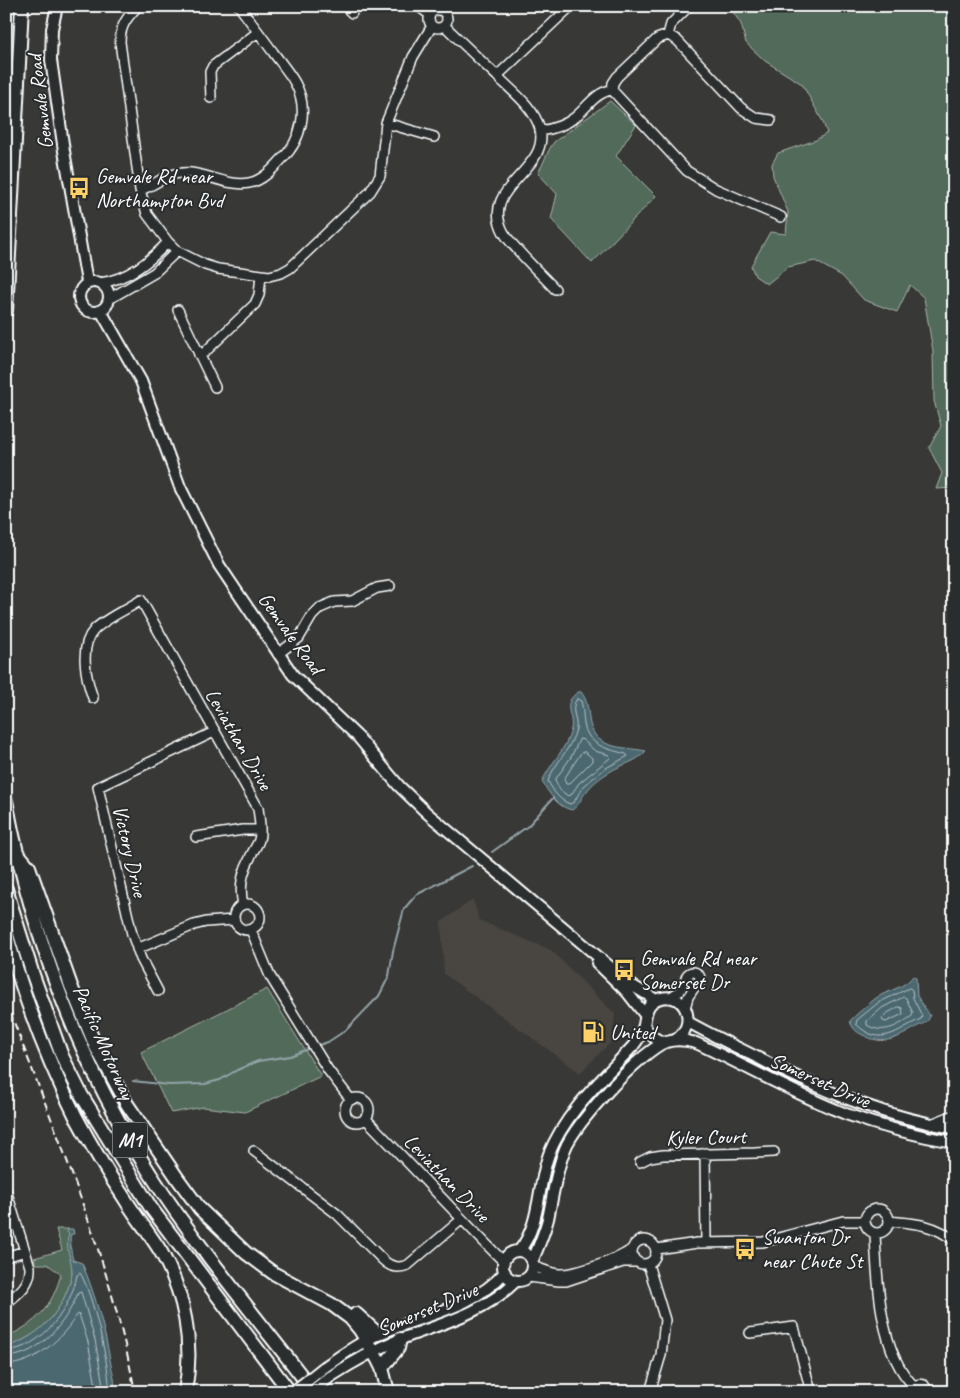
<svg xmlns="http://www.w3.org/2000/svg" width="960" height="1398" viewBox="0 0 960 1398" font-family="Caveat,sans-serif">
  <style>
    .built { fill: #48453f }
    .green { fill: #516b5a; stroke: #a8b5ac }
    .water { fill: #4c6770; stroke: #94a4a9 }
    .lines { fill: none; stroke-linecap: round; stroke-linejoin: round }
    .shore { stroke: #b7c2c6; stroke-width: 1 }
    .stream { stroke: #94a4a9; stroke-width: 2 }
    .minor-casing { stroke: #fff; stroke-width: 12 }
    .major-casing { stroke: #fff; stroke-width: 14 }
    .highway-casing { stroke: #fff; stroke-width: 16 }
    .minor { stroke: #2a2d2e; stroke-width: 9 }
    .major { stroke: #2a2d2e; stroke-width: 10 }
    .highway { stroke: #2a2d2e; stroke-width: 12 }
    .rail { stroke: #fff; stroke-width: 2; stroke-dasharray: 8 4; stroke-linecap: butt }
    .major-bridge-casing { stroke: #fff; stroke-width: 14; stroke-linecap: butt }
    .major-bridge { stroke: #2a2d2e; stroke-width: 10 }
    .labels { text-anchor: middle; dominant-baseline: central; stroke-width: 4; stroke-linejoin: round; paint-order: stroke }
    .shield { fill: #2a2d2e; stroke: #bfc0c0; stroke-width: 1 }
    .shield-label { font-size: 20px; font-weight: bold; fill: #fff }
    .street-label { font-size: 21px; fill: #fff; stroke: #2a2d2e }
    .poi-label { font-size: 21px; fill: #fff; stroke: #2a2d2e; text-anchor: start }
  </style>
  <rect width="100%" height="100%" fill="#383836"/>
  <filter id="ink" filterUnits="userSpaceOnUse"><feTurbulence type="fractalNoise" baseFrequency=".02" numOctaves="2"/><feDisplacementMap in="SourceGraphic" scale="10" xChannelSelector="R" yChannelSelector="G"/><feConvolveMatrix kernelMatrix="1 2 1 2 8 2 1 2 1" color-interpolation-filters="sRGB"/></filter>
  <g filter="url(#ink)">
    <path class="built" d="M473,899l6,21 72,30 64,64 -3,27 -32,32 -136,-99 -3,-52z"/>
    <path class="green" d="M729,6h225v482l-18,1 6,-16 -13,-25 12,-22 -7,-25 -1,-50 -9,-53 -14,-13 -13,27 -33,-12 -22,-24 -27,-15 -27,6 -21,17 -12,-8 -4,-10 19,-34 16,2 2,-22 -15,-36 -1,-12 6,-11 38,-13 11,-7 -5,-13 -20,-36 -37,-23 -19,-18 -5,-19z
      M610,101l26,24 -20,31 40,40 -64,67 -41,-44 6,-25 -19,-21c6,-10 9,-22 16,-31z
      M267,989l54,87 -76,36 -42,-5 -32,6 -30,-61z
      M56,1229h13l-2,3 2,2c-2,17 3,24 3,38 0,7 -3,13 -5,19 -11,28 -32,47 -61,56v-10c31,-14 46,-30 55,-63l-14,-10h-11l-2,-6 28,-8z"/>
    <path class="water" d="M578,692h3c6,7 7,16 8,26 4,32 31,28 57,33 -10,12 -25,13 -38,22 -7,4 -16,11 -21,18 -6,6 -7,14 -15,19 -15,-3 -22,-16 -30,-28 8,-19 25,-33 29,-53 3,-15 -11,-24 7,-37z
      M913,976l3,2 1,18 13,20c-2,7 -6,7 -12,10 -18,11 -34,21 -55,9 -7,-3 -11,-7 -13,-14 3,-4 22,-20 26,-23 12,-8 29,-10 37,-22z
      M69,1229h4l1,5h-3c-2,9 0,17 2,26l9,3c14,33 23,67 29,102 2,8 5,18 3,27h-108v-45c29,-9 50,-28 61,-56 2,-6 5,-12 5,-19 0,-13 -8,-25 -3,-38l-2,-2z"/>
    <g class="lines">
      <path class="shore" d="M577,699l4,2c2,7 2,15 3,23 4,22 24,25 42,30l2,2 -22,12 -13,10 -11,10 -8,14 -4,2c-11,-4 -17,-13 -22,-23 7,-19 23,-31 28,-52 2,-10 -7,-20 1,-30z
        M580,739l3,1 12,11 14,4 1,3 -31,25 -8,12 -3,1 -8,-6 -5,-10 16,-23z
        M585,752l7,6v3l-23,23h-3l-2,-5 17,-26z
        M910,988l2,2 1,8 9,18 -1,3c-24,10 -39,30 -65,5l1,-4 21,-17z
        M904,997l2,1 7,15 -1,3c-14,10 -29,19 -45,9v-4l15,-13z
        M899,1007l3,1 1,6 -17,8 -3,-1 -1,-3 4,-4z
        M6,1351c37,-3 65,-43 71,-76l3,-2c12,18 31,97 29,119
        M6,1357c34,-1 61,-36 72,-64l3,-1 14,48 8,45v7
        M6,1365c30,-1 56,-27 71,-50l2,-1 9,28 8,44v6"/>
      <path class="stream" d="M492,852l36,-26 25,-28
        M319,1045l9,-3 18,-12 33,-34 10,-20 4,-25 11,-42 12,-14 56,-29
        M133,1081l36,4 36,-1 15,-4 17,-10 21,-9 32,-5 18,-7"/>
      <g class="minor-casing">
        <path id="minor" d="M138,6c-11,11 -18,20 -18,36l20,148 7,24 21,28 9,9 28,14 13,4 51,7 12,-3 9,-5 80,-76 10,-16 6,-53 27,-66 19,-31
          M345,6l7,7
          M418,6l12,9
          M429 19a9 9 0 1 1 18 0a9 9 0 1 1-18 0Z
          M445,26c17,17 34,33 52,50 15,15 37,31 43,53 10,43 -62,57 -36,104 10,16 37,41 51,56
          M668,35l3,-11 18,-18
          M497,76l74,-70
          M612,90l1,-7 4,-6 40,-38 11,-4 9,5 64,68 15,10 15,2
          M612,90l75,81 29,18 65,28
          M211,98l-1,-26 3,-6 45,-34
          M386,123l48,14
          M540,131c13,-2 24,-5 34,-13 13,-10 21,-26 38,-28
          M140,190c15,-4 26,-17 42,-17 22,-2 44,14 67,10 13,-2 24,-14 33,-24 20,-19 27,-51 13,-76 -6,-11 -15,-21 -22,-31 -11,-15 -23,-31 -34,-46
          M100,283c28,-4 49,-21 68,-41
          M109,299l45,-26 23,-22
          M178,310l37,77
          M199,355l6,-3 50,-48 4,-9 2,-20
          M278,654l21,-16 13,-22 8,-8 14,-6 18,-1 25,-13 13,-2
          M93,698c-7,-19 -14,-52 1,-68 12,-12 32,-20 47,-30l117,208c1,10 4,22 1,32 -2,6 -7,12 -9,18 -8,15 -11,30 -7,46
          M196,837l47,-7h17
          M234 917a13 13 0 1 1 26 0a13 13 0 1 1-26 0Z
          M251,930l19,46 58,94 23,30
          M137,949l57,-24 12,-3 28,-2
          M686 979a7 7 0 1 1 14 0a7 7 0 1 1-14 0Z
          M158,991l-17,-32 -9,-25 -34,-147 116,-55
          M669,998l11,-7 6,-12
          M685,1008l3,-11 8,-12
          M345 1110a12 12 0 1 1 24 0a12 12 0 1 1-24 0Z
          M365,1118c47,48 92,97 139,144
          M931,1124l23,-9
          M254,1151l83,63 46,46c7,7 15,9 25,5l53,-45
          M705,1153l1,89
          M640,1162l10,-5 13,-2 92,-2 19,-1
          M6,1190l24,77c1,17 -11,26 -24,36
          M865 1221a12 12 0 1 1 24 0a12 12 0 1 1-24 0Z
          M889,1221c23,2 47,3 65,20
          M875,1233c2,46 4,120 39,153
          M632 1252a12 12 0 1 1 24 0a12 12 0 1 1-24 0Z
          M657,1249l40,-6 66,-1 80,-21h22
          M6,1257l19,-6
          M648,1264l17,56 -4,35 -11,37
          M533,1266c8,3 17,7 26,8 16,1 61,-15 73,-25
          M529,1277l30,4h7l57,-19h14
          M750,1333l44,-6 17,65
          M553,1392l2,-1
          M912,1392c1,-7 6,-9 12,-7l4,7"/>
      </g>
      <g class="major-casing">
        <path id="major" d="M57,6l-5,23 -1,31 13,91 23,131
          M79 297a15 15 0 1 1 30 0a15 15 0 1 1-30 0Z
          M101,311l40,70 39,106 39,78 74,110 65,62 41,49 28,27 206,173 23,14
          M597,963l30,29 18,23
          M688,1022c27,15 55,28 82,42 59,29 118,54 184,64
          M644,1025c6,10 10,15 22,17
          M519,1251c22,-27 18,-65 30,-97 17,-43 54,-75 84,-108 5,-6 9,-13 11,-21 2,-11 2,-23 17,-27 26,-6 37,28 14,42
          M503 1266a15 15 0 1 1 30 0a15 15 0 1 1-30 0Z
          M532,1262c6,-14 12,-28 16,-43 5,-24 8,-48 17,-70 10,-26 76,-98 101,-107 10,-3 20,-2 30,1 50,23 98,51 150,71 35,13 71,22 108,28
          M323,1368c18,-12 36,-26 56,-34 43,-19 94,-25 126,-62
          M330,1377c23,-15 46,-28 71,-38 42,-16 83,-26 115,-58"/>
      </g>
      <g class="highway-casing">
        <path id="highway" d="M6,311l16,-305
          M6,801c25,132 72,260 145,374 49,76 108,145 163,217
          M16,851l13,16 42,119 25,61 31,57 51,75 22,30 46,44 27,20 58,31 19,14 10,12 18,30 4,8 6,24
          M6,889l27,86 29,81 20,40 69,112 139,184
          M6,932c17,64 40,126 70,185 15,28 31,55 49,82 11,18 25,35 36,53 24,42 33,92 24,140
          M356,1314l22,20
          M382,1368l16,-20 2,-9"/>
      </g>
      <use href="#minor" class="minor"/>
      <use href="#major" class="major"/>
      <use href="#highway" class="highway"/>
      <path class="rail" d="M6,1001c48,128 104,256 129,391"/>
      <g class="major-bridge-casing">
        <path id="major-bridge" d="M293,1392l30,-24
          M311,1392l19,-15"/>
      </g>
      <use href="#major-bridge" class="major-bridge"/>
    </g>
  </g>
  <defs>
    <g id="bus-bare" transform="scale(1.725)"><path d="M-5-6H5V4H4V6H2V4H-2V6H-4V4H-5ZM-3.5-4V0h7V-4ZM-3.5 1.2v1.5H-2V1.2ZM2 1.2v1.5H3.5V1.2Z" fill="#ffd166" stroke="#2a2d2e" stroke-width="2.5" paint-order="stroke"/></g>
    <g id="fuel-bare" transform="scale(1.725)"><path d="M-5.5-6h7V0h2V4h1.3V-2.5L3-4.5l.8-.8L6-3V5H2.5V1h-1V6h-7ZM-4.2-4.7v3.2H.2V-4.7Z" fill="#ffd166" stroke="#2a2d2e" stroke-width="2.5" paint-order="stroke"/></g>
  </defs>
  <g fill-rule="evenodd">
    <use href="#bus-bare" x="79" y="188"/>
    <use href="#bus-bare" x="624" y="970"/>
    <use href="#fuel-bare" x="593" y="1032"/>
    <use href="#bus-bare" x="745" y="1249"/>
  </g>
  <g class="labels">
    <rect class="shield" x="112.5" y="1122.5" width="35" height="35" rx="4"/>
    <g class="shield-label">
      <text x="130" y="1140">M1</text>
    </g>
    <g class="street-label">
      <text transform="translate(40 102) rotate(-97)">Gemvale Road</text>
      <text transform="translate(291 633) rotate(54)">Gemvale Road</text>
      <text transform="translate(239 739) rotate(60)">Leviathan Drive</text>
      <text transform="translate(130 851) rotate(77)">Victory Drive</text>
      <text transform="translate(104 1042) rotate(66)">Pacific Motorway</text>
      <text transform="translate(820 1080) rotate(24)">Somerset Drive</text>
      <text transform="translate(706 1137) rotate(-1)">Kyler Court</text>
      <text transform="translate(447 1178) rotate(46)">Leviathan Drive</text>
      <text transform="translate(427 1309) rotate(-23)">Somerset Drive</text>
    </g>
    <g class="poi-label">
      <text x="96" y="176">Gemvale Rd near<tspan x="96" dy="24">Northampton Bvd</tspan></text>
      <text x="640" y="958">Gemvale Rd near<tspan x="640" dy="24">Somerset Dr</tspan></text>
      <text x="610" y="1032">United</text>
      <text x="762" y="1237">Swanton Dr<tspan x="762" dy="24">near Chute St</tspan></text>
    </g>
  </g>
  <rect width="960" height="1398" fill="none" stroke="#2a2d2e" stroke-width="25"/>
  <rect x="12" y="12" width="935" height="1373" fill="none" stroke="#fff" stroke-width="2" filter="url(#ink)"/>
</svg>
